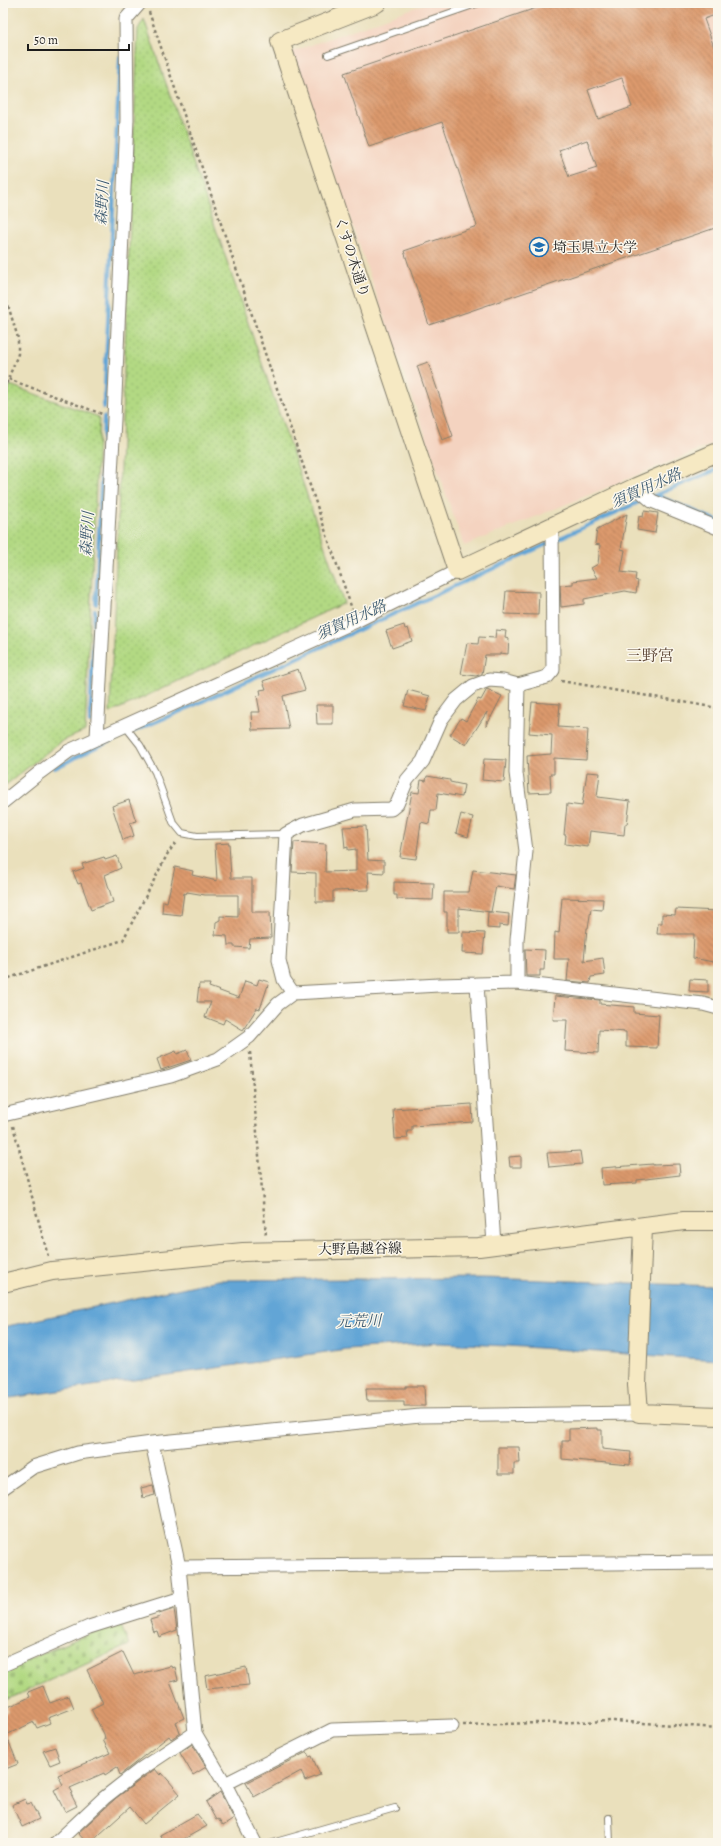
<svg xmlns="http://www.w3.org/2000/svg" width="721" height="1846" viewBox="0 0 721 1846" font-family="Alegreya,'Noto Serif JP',serif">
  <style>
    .built { fill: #f4d3c0 }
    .grass { fill: url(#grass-dots); stroke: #677a50 }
    .cemetery { fill: url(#cemetery-stones); stroke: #677a50 }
    .water { fill: #62a5d6; stroke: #3f6079 }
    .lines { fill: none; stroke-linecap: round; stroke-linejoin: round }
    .stream { stroke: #62a5d6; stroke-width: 4 }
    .building { fill: url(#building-back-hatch); fill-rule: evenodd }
    .lane-casing { stroke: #837e6c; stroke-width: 8 }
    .street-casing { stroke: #837e6c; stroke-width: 15 }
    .secondary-casing { stroke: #837e6c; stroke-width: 20 }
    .path { stroke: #837e6c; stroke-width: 2.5; stroke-dasharray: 3 3; stroke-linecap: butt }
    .lane { stroke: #fff; stroke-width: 6 }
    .street { stroke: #fff; stroke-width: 13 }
    .secondary { stroke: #f6e9c3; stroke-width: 18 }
    .labels { text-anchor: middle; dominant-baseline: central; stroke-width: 3; stroke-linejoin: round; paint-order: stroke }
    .poi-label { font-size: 14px; fill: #1c1c1c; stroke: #fbf7ec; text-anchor: start }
    .street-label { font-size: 14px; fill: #1c1c1c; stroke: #fbf7ec }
    .water-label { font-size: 15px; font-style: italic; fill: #3c5a70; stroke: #fbf7ec }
    .quarter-label { font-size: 16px; fill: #5f4838; stroke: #fbf7ec }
  </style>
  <defs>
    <pattern id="grass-dots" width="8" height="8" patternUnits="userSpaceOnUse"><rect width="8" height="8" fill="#b2d983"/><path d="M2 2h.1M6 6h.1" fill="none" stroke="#98ba71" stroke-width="1.8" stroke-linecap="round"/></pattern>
    <pattern id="cemetery-stones" width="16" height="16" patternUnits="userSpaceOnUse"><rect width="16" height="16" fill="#b2d983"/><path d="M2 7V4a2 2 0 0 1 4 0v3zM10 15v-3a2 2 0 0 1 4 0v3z" fill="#98ba71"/></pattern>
    <pattern id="building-back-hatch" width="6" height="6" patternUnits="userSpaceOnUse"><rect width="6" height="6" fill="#dc9a6d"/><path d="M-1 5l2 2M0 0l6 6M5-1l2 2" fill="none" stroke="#b27d59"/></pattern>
  </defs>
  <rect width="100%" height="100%" fill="#fbf7ec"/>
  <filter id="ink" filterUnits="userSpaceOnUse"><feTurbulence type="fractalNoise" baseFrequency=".025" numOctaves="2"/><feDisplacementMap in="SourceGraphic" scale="8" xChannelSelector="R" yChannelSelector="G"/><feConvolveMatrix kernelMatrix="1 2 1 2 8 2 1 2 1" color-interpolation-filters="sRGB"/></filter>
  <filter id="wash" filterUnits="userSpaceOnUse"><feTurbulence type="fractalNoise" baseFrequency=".012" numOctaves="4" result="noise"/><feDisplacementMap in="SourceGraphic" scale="16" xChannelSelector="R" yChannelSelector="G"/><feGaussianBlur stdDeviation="0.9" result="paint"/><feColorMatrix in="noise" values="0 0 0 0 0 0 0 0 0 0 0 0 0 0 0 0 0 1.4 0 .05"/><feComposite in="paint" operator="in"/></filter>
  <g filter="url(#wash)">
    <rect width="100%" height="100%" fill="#eae0bc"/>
    <path class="built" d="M427,3h291v439l-254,104 -172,-494z"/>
    <path class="grass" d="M144,19l200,584 -234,110 28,-684z
      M10,385l89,32 -14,314 -25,11 -57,45v-381z"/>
    <path class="cemetery" d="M119,1621l10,24 -126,56v-31z"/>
    <path class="water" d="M483,1278l235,8v74l-210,-14 -69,-3 -92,6 -344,50v-72l215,-47z"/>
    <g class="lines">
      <path class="stream" d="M104,408l16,-351
        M656,495l62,26
        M96,604l8,-187
        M90,722l5,-112
        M55,768l37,-19 87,-37 460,-210 79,-33"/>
    </g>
    <g id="blocks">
      <path class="building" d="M551,3h167v11l-14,5 10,28 4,-2v182l-289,98 -25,-74 73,-25 -35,-104 -73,25 -25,-74zM622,78l10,29 -34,12 -10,-29zM587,140l10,28 -28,9 -10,-27z
        M428,362l25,74 -11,4 -25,-74z
        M644,511l14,2 -3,20 -18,-3 2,-14 4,1z
        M627,514l-6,35 4,1 -4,22 15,2 -1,6 3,1 -2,12 -11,-2 -41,8v5l-23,3 -1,-22 13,-1v-3l24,-3 -6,-10 7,-4 2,-19 -5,-1 2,-15z
        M506,591l33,1 -1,23 -34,-1z
        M404,625l1,4 3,-1 4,13 -20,7 -6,-17z
        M496,630l10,1 -1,6 4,1 -1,16 -8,-1v2h-15l-3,19 -6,2 -15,-2 6,-31 11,1 1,-7 16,1z
        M298,669l7,21 -22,6 6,33 -37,1 -1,-18h9l-3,-16 4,-1 -1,-5 6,-1 -3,-8z
        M487,689l15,7 -16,31 1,-15 -21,33 -16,-10 11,-17 5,3 12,-22 3,1z
        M408,690l22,6 -4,15 -22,-5z
        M532,702l28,2 -2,23 30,2 -2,31 -32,-2v16h-4l1,18 -22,1 -2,-37 24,-2 1,-19 -23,-2z
        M316,705h17v19h-16z
        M484,759l22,1 -2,22 -22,-2z
        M587,772l13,1 -3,24 33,4 -3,23h-2l-1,11 -34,-4 -2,16 -23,-3 1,-9h-2l3,-31 15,2z
        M427,776l23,4v2l14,3 -2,12 -24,-4 -2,17h-5l-2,14 -8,-2 -5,37 -16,-2 12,-65 7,1 2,-13 5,1z
        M129,800l7,21 -6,2 4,13 -11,4 -11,-34z
        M461,814l12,3 -5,20 -12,-4z
        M366,826l2,34 16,1v12l-16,-1 1,18 -36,1v11h-17v-29l-24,-1 2,-30 32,2 -1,28 31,-1v-22l-8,1v-3l-3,1 -2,-21z
        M229,843l2,35h21v34h18l1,26 -21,1 -1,9 -15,-1v-2h-6l-1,-9 -12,-1 1,-13 4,-2v-4l18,1v-22h-33l-18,-3 -1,2 -2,-1 -3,22 -19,-2 1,-12 4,1 8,-35 18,4 -1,4 25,6 -2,-37z
        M117,856l4,12 -16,7 8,27 -22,8 -10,-27 -3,1 -5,-12 11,-4 -2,-4 22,-7 1,3z
        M473,870l43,5 -2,14 -18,-3 -5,26 18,2 -1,12 -9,-1v4l-12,-1 1,-16h3l-32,-4v24h-12v-20h-3v-20h25z
        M394,882l40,1 -1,17 -36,-1v-4h-3z
        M562,898l41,1 -1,11 -11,-1 -3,19h-1l-3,33 19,-3 2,17 -14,2 -1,6 -23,-2 2,-22h-15l1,-27 4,1z
        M676,909l42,2v52l-25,-5 1,-24h-37l1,-11h4v-9l13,1z
        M463,932l22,1 -2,21 -21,-1z
        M525,949l20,1 -1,20h-4v6h-14z
        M259,979l10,3 -9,27 -3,-1 -14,22 -18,-11 -2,5 -18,-7 6,-15h-14l2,-18h11l-1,3 30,11 6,-17 12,4z
        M690,979l18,1v12l-19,-1z
        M555,996l45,4v4l34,3v6l25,2 -2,33 -31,-1v-15l-27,-2 -1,23 -33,-2 2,-31h-14z
        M187,1050l4,10 -30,10 -4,-11 19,-8 1,3z
        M472,1104l1,18 -61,4v5h-5l1,7 -13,1 -2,-30z
        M580,1151l2,13 -33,3 -2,-14z
        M521,1156v11h-11l-1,-10z
        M653,1164v1l26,-1 1,11 -43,5v3l-35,2 -1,-17z
        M406,1386h18l1,20h-21v-5h-37l-1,-13h40z
        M598,1428v2h4v19l29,3 -1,13 -68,-6v-18h7v-12z
        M498,1447h21l1,16h-6v11h-16z
        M153,1485l2,10 -12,3 -2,-10z
        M174,1609l3,21 -18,7 -2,-6 -3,1 -4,-12 10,-3 -1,-3z
        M123,1652l11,23 37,-9 1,2 3,-1 3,13 -8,2 14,36 -8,4 4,11 -9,6 -2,-3 -49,39 -3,-8 -12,8 -1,-2 -34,15 3,5 -2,1 6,12 -12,6 -11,-22 9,-5 -5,-10 52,-22 -7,-13h2l-1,-6 -13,-25 12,-6 -16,-33z
        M246,1667l3,18 -42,4 -2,-13z
        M43,1686l7,17 19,-7 5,12 -26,10 2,5 -13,5 -3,-6 -28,13 12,29 -15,6v-56l5,-2 -2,-4 24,-11 -2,-5z
        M192,1744l14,23 -13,8 -13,-22z
        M55,1747l5,14 -10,4 -7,-14z
        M307,1752l2,5 3,-1 8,19 -15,6 -4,-10 -47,26 -8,-14z
        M155,1769l5,6 2,-2 18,21 -36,30 -14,-17 -40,36h-3l-9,-10 38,-35z
        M220,1792l14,27 -11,7 -5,-7 -2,1 -10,-18z
        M25,1799l2,5 4,-1 8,16 -17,8 -10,-22z
        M197,1814l10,12 -30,17h-12l-5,-8z"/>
    </g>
  </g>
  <g filter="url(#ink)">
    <use href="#blocks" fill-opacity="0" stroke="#837e6c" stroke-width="1"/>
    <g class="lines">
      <g class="lane-casing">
        <path id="lane" d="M328,55l151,-52
          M125,726l15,19 15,27 18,50 9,11 15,3 89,-2
          M609,1818l1,25
          M272,1843l123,-35"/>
      </g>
      <g class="street-casing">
        <path id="street" d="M636,487l16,14 66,27
          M518,685l-15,-4 -14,-1 -16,6 -17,14 -15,20 -18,41 -16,19 -10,24 -6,5 -36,1 -52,15 -17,9 -7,126 5,20 9,13 146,-8 78,-2 186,21 15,4
          M97,737l17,-318 13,-300 -1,-100 14,-16
          M3,802l36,-29 30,-22 287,-130 101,-50
          M517,983v-43l9,-89 -10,-78 2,-88 29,-8 6,-7 -1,-144
          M477,984l17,261
          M3,1115l168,-39 47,-17 31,-22 29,-33 15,-11
          M152,1443l27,124 16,166 30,51 30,59
          M3,1488l30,-21 45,-14 74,-10 268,-27 219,-3
          M179,1567l539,-5
          M3,1665l86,-38 93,-29
          M225,1784l107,-54 120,-4
          M56,1843l48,-45 37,-29 54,-36"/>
      </g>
      <g class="secondary-casing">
        <path id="secondary" d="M377,3l-97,38 177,530 179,-84 82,-35
          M643,1227l-6,157 2,29 79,3
          M3,1283l49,-12 191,-19 236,-5 205,-26h34"/>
      </g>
      <path class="path" d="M149,12l203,597
        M3,289l15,49v16l-15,38
        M3,377l99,37
        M561,681l157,27
        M3,980l120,-40 45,-87 9,-12
        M250,1052l16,184
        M13,1126l35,130
        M463,1725l151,-4 104,7"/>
      <use href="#lane" class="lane"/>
      <use href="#street" class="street"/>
      <use href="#secondary" class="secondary"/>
    </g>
  </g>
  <defs>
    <g id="university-ring" transform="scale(1)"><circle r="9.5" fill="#fbf7ec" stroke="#1f6fb2" stroke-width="1.5"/><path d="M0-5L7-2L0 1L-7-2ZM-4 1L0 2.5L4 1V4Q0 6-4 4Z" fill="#1f6fb2"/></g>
  </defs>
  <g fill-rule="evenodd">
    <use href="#university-ring" x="539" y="247"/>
  </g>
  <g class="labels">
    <g class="poi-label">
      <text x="553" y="247">埼玉県立大学</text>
    </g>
    <g class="street-label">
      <text transform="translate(352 257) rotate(72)">くすの木通り</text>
      <text transform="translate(360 1249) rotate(-1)">大野島越谷線</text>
    </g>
    <g class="water-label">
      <text transform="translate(102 203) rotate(-87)">森野川</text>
      <text transform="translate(646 488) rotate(-24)">須賀用水路</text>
      <text transform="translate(87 534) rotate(-87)">森野川</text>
      <text transform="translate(351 620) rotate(-24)">須賀用水路</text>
      <text transform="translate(359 1321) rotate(-1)">元荒川</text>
    </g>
    <g class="quarter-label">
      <text x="650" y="656">三野宮</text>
    </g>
  </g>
  <rect width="721" height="1846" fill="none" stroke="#fbf7ec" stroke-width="16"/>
  <path d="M28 44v6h101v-6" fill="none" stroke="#1c1c1c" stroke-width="2"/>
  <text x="34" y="44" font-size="12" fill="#1c1c1c" stroke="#fbf7ec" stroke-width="3" paint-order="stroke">50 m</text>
</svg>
